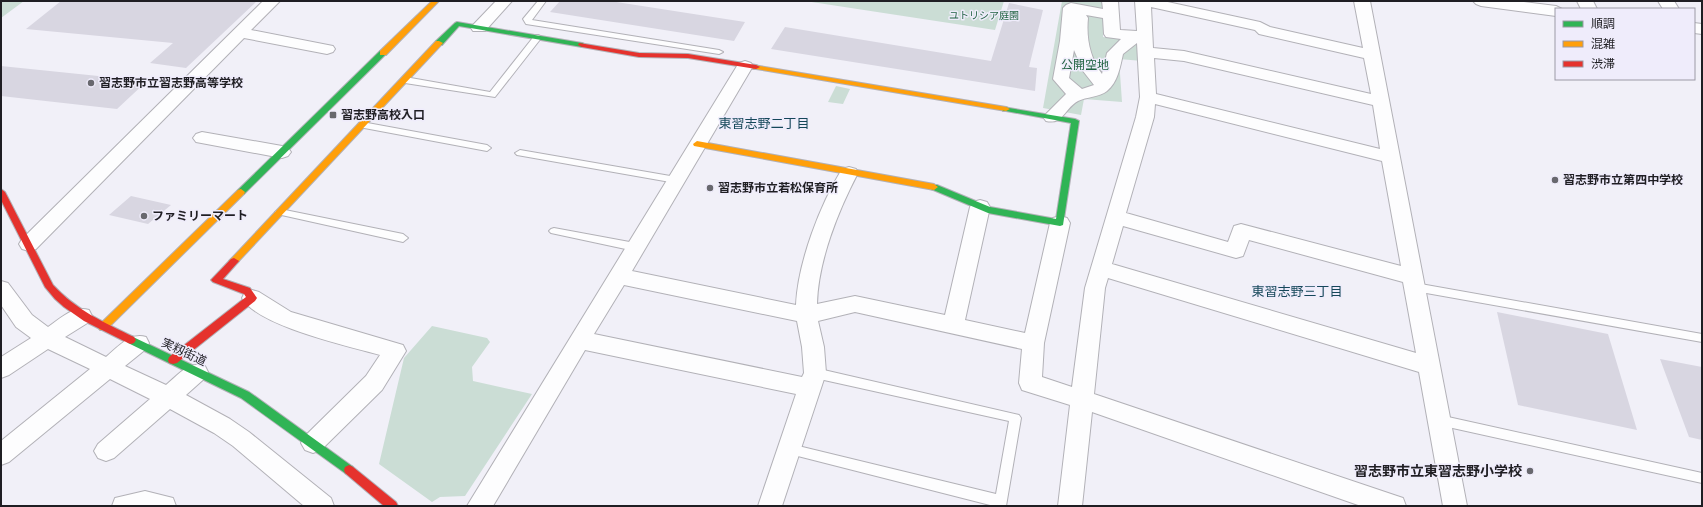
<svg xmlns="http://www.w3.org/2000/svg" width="1703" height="507" viewBox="0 0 1703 507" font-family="Figtree,'Noto Sans JP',sans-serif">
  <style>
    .green { fill: #cbddd5 }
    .building { fill: #d8d6e1 }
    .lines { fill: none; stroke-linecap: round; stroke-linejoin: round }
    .lane-casing { stroke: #b2b1b7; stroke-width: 2 }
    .street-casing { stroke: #b2b1b7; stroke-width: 2 }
    .fast-casing { stroke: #b2b1b7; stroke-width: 2 }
    .slow-casing { stroke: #b2b1b7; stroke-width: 2 }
    .jam-casing { stroke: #b2b1b7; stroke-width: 2 }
    .lane { fill: #fdfdfe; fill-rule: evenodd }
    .street { fill: #fdfdfe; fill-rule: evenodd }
    .fast { fill: #30b455; fill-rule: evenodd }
    .slow { fill: #ff9f0a; fill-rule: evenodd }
    .jam { fill: #e5322d; fill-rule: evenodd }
    .poi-dot { fill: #68686e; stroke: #efecfb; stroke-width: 1.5 }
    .labels { text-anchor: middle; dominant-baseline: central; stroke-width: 3; stroke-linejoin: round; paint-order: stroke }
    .far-park-label { font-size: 10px; fill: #226343; stroke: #efecfb }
    .park-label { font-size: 12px; fill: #226343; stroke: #efecfb }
    .poi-label { font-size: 12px; font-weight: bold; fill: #1f1e23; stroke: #efecfb; text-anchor: start }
    .street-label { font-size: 12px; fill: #1f1e23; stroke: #efecfb }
    .neighbourhood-label { font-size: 13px; fill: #154759; stroke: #efecfb }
    .near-poi-label { font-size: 14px; font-weight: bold; fill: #1f1e23; stroke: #efecfb; text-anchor: end }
  </style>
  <rect width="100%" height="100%" fill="#f1f0f8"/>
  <path class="green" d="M1,1h23l-23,17z
    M805,1h199l-9,29z
    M1062,1h41v36l37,3 2,21 -23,-2 3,43 -38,-3 -3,16 -38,-7z
    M836,86l14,3 -7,15 -15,-2z
    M432,326l55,12 3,4 -18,25 1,14 59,13 -67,102 -25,1 -8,5 -53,-38 25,-106z"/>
  <path class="building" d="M61,1h196l-71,67 -36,-5 23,-20 -147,-14z
    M560,1h50l135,21 -11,19 -184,-29z
    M1009,3l34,7 -14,57 8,1 -2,23 -264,-42 14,-22 206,34z
    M1,66l146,15 -30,28 -116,-13z
    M131,196l40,9 -23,19 -39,-9z
    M1497,312l111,22 29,96 -119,-25z
    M1660,359l42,8v73l-13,-3z"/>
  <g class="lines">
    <g class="lane-casing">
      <path id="lane" d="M538,1h8l-14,19 187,30 4,2 -4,2 -193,-30 -3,-5z
        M535,35h3l4,2 -47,60 -90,-14 -4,-3 4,-3 85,15z
        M362,122l125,23 4,3 -4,3 -128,-24 -1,-2 1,-2z
        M520,150l156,27 5,3 -5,3 -159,-28 -2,-2z
        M280,209l123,25 5,4 -5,4 -126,-28 -2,-2z
        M554,228l81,15 5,4 -5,4 -84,-18 -2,-2 2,-2z
        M1415,283l287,51v8l-287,-51 -4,-1 -1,-3 1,-3z
        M815,368l204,47 2,3 -15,88h-12l-208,-53 -2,-4 2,-4 4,-1 206,50 13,-73 -194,-43 -4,-2 -2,-3 2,-3z
        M1439,415l263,58v10l-263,-58 -4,-1 -2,-4 2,-4z"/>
    </g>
    <g class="street-casing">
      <path id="street" d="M263,1h17l-29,29 82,16 2,3 -2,3 -6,2 -83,-16 -208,211 -7,2 -7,-2 -3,-5 3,-5z
        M496,1h16l-27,30h-12l-2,-3 2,-3z
        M1102,1h16l2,29 17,1 -2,-30h28l97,21 10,5 93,21 -9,-47h16l97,505h-24l-24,-134 -311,-94 -3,10 -11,106 300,101 9,3 3,8h-45l-269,-94 -10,94h-24l12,-101 -48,-15 -3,-7 3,-34 -167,-37 -37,9 6,26 2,26 -44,133h-24l38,-112 -211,-44 -92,156h-26l270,-440 2,-3 6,-2 6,2 2,3 -121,205 164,34c2,-43 24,-100 46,-136l7,-2 7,2 2,4c-20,38 -40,88 -41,131l38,-8 90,19 25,-108 3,-5 7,-2 7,2 3,5 -25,113 60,13 25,-110 3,-5 7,-2 7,2 3,5 -26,120 -2,34 30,10 13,-99 51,-171 4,-20 -3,-54 -14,11c-3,13 -5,28 -16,37 -7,6 -21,6 -29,10 -13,7 -15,24 -32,20l-3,-4 23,-23 -13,-15 7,-38 3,-33 3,-3 5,-2 32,6zM1151,7l104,23 4,4 105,24 7,36 -187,-43 -31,-3zM1086,15l17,3 1,16 2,3 15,2 -14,14 -5,21c-12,-16 -16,-36 -14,-56zM1074,50l9,21 11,14 -12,4 -13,-11zM1154,58l30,3 189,44 7,44 -224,-55zM1155,104l227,57 19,105 -160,-42 -7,2 -6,16 -102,-29 28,-96zM1123,226l113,32 7,-2 6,-16 154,42 13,71 -304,-89zM624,285l173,36 5,26 2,26 -2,4 -208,-43z
        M1473,1h42l41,5 6,3h-6v7l-75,-10 -5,-2z
        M1577,1h16l4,8h-16z
        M1658,1h16l5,8h-16z
        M1694,23l8,1v10l-8,-1z
        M202,132l80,14 6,2 3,4 -3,4 -6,2 -86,-16 -3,-4 3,-4z
        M1,281l7,2 24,32 16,12c12,-8 25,-22 41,-17l3,6 -3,6 -24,15 41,20c12,-10 24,-25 40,-20l3,6 -3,6 -21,17 41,19c12,-10 23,-25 39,-19l3,6 -3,6 -19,17 44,24 19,13 82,66 3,8h-30l-71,-60 -19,-13 -44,-24 -56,49 -8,3 -8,-3 -4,-7 4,-7 52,-45 -40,-20 -101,83 -8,3v-24l89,-72 -42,-20 -39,26 -8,3v-21l30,-19 -15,-11 -15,-22z
        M252,290l7,2 32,20 112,33 3,6 -24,39 -61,60 -8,3 -8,-3 -4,-7 4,-7 61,-60 14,-21c-31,-9 -123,-29 -138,-57l3,-6z
        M145,491l28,7 3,8h-64l3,-8z"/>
    </g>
    <g class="fast-casing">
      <path id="fast" d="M457,22l125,21 4,2 -4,2 -123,-21 -17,19h-6v-4l19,-18z
        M380,51h3l4,2 -143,141h-6l-1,-2 1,-2z
        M1003,107l72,12 4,2 -16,104 -3,1 -72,-13 -57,-24 -1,-2 1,-2h6l53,22 66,12 15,-96 -65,-12h-3l-1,-2z
        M131,336l118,56 104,75 1,3 -1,3 -4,2 -4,-2 -104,-75 -113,-55 -2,-3 2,-3z"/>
    </g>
    <g class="slow-casing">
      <path id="slow" d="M432,1h7l-53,54h-6v-4z
        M436,41h3l4,2 -206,220h-6l-2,-2 2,-2z
        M753,65l253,42 4,2 -4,2 -250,-42h-3z
        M697,141l237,43 4,3 -4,3 -240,-44 -1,-2z
        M241,189l4,3 -1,2 -138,136h-6l-2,-3 2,-3 138,-134z"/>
    </g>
    <g class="jam-casing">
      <path id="jam" d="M579,43l60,10 49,1 68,11 4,2 -4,2 -68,-11 -49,-1 -57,-10 -4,-2z
        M1,189l4,3 48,93c23,25 52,38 81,52l2,3 -2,3 -3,1 -3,-1 -44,-22 -20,-14 -9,-8 -10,-12 -44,-87z
        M234,258l5,3 -16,18 27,9 7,10 -2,3 -78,62 -4,1 -4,-1 -1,-3 1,-3 77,-60 -2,-3 -31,-12 -2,-2 20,-21z
        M349,465l4,2 43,35 2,4h-14l-39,-33 -1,-3 1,-3z"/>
    </g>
    <use href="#lane" class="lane"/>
    <use href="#street" class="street"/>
    <use href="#fast" class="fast"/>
    <use href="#slow" class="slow"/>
    <use href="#jam" class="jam"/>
  </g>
  <g class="poi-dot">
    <circle cx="91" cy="83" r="4"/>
    <rect x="329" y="111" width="8" height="8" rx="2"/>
    <circle cx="1555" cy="180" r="4"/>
    <circle cx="710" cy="188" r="4"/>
    <circle cx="144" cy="216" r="4"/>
    <circle cx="1530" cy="471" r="4"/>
  </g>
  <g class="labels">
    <g class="far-park-label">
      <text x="984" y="15">ユトリシア庭園</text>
    </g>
    <g class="park-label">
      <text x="1085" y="65">公開空地</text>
    </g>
    <g class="poi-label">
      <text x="99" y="83">習志野市立習志野高等学校</text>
      <text x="341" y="115">習志野高校入口</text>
      <text x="1563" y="180">習志野市立第四中学校</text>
      <text x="718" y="188">習志野市立若松保育所</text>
      <text x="152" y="216">ファミリーマート</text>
    </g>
    <g class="street-label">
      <text transform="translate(184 352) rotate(25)">実籾街道</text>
    </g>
    <g class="neighbourhood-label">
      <text x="764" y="123">東習志野二丁目</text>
      <text x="1297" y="291">東習志野三丁目</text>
    </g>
    <g class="near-poi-label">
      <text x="1522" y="471">習志野市立東習志野小学校</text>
    </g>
  </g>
  <rect width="1703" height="507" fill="none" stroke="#1f1e23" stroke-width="4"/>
  <rect x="1555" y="8" width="140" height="72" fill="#efecfb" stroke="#9c9aa5"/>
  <rect x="1563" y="21" width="20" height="6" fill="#30b455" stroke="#9c9aa5"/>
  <text x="1591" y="28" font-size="12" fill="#1f1e23">順調</text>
  <rect x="1563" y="41" width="20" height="6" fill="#ff9f0a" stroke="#9c9aa5"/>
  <text x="1591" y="48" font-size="12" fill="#1f1e23">混雑</text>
  <rect x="1563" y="61" width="20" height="6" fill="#e5322d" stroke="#9c9aa5"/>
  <text x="1591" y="68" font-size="12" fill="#1f1e23">渋滞</text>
</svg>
